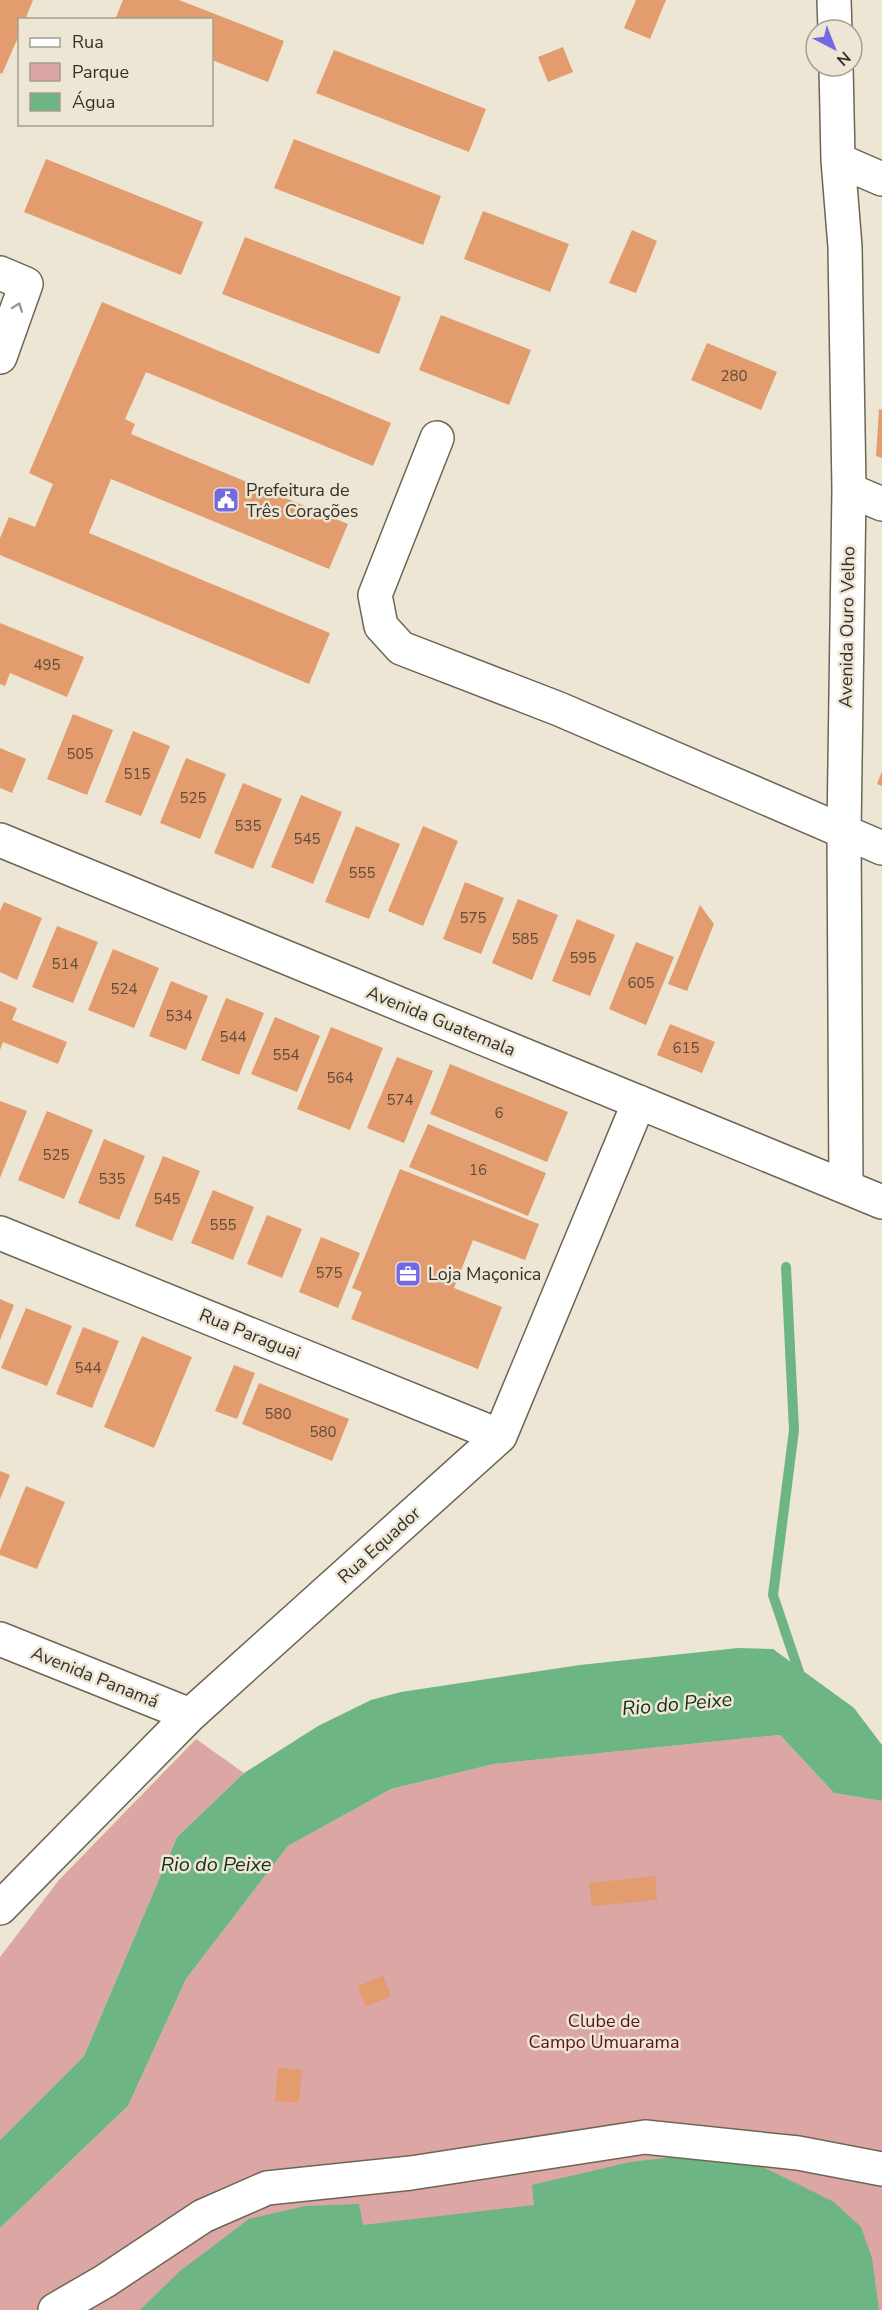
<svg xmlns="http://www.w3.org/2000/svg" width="882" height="2310" viewBox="0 0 882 2310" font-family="'Nunito Sans',sans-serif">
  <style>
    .green { fill: #dba6a4 }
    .water { fill: #6db582 }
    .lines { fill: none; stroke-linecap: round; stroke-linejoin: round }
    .stream { stroke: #6db582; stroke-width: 10 }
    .building { fill: #e29c6d }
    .minor-casing { stroke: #6d6655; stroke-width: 36 }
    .minor { stroke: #fff; stroke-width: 33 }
    .oneway { stroke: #9a9895 }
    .labels { text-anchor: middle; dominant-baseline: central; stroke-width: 5; stroke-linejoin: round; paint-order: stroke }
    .number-label { font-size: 15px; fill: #604c3c }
    .poi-label { font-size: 18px; fill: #35322b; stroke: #eee6d4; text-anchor: start }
    .street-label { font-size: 18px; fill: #35322b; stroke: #eee6d4 }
    .park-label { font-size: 18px; fill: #5d1219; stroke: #eee6d4 }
    .water-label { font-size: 20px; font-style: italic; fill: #12311c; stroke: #eee6d4 }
  </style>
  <rect width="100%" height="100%" fill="#eee6d4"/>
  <path class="green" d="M780,1735l54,58 48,8v509h-882v-82l128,-122 58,-127 102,-133 103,-57 103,-25z
    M196,1739l48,34 -67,64 -93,219 -84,84v-183l59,-77z"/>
  <path class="water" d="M738,1648l35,1 81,59 28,37v56l-48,-8 -54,-58 -286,29 -103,25 -103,57 -102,133 -58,127 -128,122v-88l84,-84 93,-219 67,-64 74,-47 53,-26 30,-8 179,-27z
    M684,2156l73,8 77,38 27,25 11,31 7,52h-739l40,-39 69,-52 56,-13 54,-2 4,21 171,-20 -2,-20 98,-23z"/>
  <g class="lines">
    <path class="stream" d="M786,1267l8,163 -21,165 28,83"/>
  </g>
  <path class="building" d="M0,0h33l-8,20h-5v13l-18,41 -2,-1z
    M123,0h56l105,41 -16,41 -56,-22v-40h-97z
    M636,0h30l-16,39 -26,-11z
    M563,47l10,25 -25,10 -10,-25z
    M334,50l152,59 -17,43 -153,-59z
    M294,139l147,57 -18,49 -149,-57z
    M46,159l157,63 -22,53 -157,-63z
    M483,211l86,33 -19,48 -86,-33z
    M632,230l25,11 -21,52 -27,-10z
    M245,237l156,60 -22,57 -157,-60z
    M102,302l289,121 -18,43 -227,-94 -21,47 10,5 -4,10 217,90 -19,45 -218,-90 -22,54 241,100 -21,51 -309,-129v-17l9,-21 26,10 18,-43 -24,-11z
    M441,315l90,35 -22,55 -90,-35z
    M707,343l70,29 -16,38 -70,-30z
    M879,409l3,1v48l-6,-2z
    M0,623l84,34 -17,40 -57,-24 -5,13 -5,-2z
    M73,714l40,16 -26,65 -40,-16z
    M133,731l37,15 -29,70 -36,-14z
    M0,748l26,11 -14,34 -12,-5z
    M186,758l40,16 -26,65 -40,-16z
    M882,771v15l-5,-2z
    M243,783l39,16 -29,70 -39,-16z
    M301,795l41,17 -29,72 -42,-17z
    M356,826l44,18 -31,75 -44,-17z
    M423,826l35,15 -35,85 -35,-15z
    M465,882l39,16 -23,56 -38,-15z
    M518,899l40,16 -26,65 -40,-17z
    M4,902l38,16 -25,62 -17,-8v-61z
    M700,905l14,19 -27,67 -19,-7z
    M577,919l38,16 -25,61 -38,-15z
    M57,926l41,16 -25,61 -41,-16z
    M636,942l38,15 -28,68 -37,-16z
    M113,949l46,19 -25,60 -46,-18z
    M171,981l37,15 -22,54 -37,-14z
    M226,998l38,15 -25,62 -38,-15z
    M0,1001l17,7 -5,12 55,22 -9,22 -55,-22 -3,8z
    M275,1017l45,19 -23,56 -46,-18z
    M670,1024l45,18 -13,31 -45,-18z
    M331,1027l52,21 -33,82 -53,-21z
    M397,1057l36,14 -29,72 -37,-15z
    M450,1064l118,48 -21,50 -117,-48z
    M0,1101l27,10 -27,67z
    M47,1111l46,19 -29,69 -46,-19z
    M428,1124l118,49 -18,43 -119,-49z
    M104,1139l41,17 -26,64 -41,-17z
    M163,1156l37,15 -28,70 -37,-15z
    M400,1169l139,55 -14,36 -52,-20 -19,48 48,19 -24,62 -127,-50 11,-27 -10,-4z
    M213,1190l41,17 -21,53 -42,-17z
    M267,1215l35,14 -20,49 -35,-14z
    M321,1237l39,16 -22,55 -39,-16z
    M0,1299l14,6 -14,35z
    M26,1308l46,18 -25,60 -46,-18z
    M83,1327l36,14 -27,67 -36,-14z
    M142,1336l50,21 -38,91 -50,-21z
    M234,1365l21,8 -18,46 -22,-8z
    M259,1383l90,36 -17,42 -90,-37z
    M0,1471l10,4 -10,24z
    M26,1486l39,16 -28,67 -37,-14v-5z
    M655,1876l2,24 -65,6 -3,-23z
    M383,1976l8,21 -26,9 -7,-20z
    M278,2068l24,2 -3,33 -24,-2z"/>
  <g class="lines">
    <g class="minor-casing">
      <path id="minor" d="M834,0l1,30
        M836,66l2,94 7,87 4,243 -5,342 2,355
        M838,160l44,19
        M0,273l26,11 -26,73
        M437,438l-62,157 6,31 20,22 158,61 323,139
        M849,490l33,14
        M0,840l882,362
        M0,1233l500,203
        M0,1639l190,76
        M0,1908l190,-193 310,-279 139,-334
        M55,2310l50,-29 98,-65 64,-28 144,-15 234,-36 153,16 84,16"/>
    </g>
    <use href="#minor" class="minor"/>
  </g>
  <defs><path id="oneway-chevron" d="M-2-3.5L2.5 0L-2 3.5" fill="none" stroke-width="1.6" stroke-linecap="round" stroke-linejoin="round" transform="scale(1.5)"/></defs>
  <use class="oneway" href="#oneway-chevron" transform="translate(18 307) rotate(-70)"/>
  <defs>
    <g id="civic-square" transform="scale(1.35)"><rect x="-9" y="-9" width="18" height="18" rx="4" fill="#7269e3" stroke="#eee6d4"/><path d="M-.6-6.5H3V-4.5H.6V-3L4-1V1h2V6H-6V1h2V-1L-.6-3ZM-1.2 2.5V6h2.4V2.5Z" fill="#fff"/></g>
    <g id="office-square" transform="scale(1.35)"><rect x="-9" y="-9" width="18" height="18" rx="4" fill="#7269e3" stroke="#eee6d4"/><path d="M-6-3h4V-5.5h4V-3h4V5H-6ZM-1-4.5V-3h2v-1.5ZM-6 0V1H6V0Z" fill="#fff"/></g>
  </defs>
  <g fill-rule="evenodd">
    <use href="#civic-square" x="226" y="500"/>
    <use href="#office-square" x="408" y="1274"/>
  </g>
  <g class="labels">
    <g class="number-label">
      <text x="734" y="376">280</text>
      <text x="47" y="665">495</text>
      <text x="80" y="754">505</text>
      <text x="137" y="774">515</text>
      <text x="193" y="798">525</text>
      <text x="248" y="826">535</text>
      <text x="307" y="839">545</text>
      <text x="362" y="873">555</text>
      <text x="473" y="918">575</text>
      <text x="525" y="939">585</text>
      <text x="583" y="958">595</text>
      <text x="65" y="964">514</text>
      <text x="641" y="983">605</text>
      <text x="124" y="989">524</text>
      <text x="179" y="1016">534</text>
      <text x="233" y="1037">544</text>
      <text x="686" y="1048">615</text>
      <text x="286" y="1055">554</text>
      <text x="340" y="1078">564</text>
      <text x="400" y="1100">574</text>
      <text x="499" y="1113">6</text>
      <text x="56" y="1155">525</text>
      <text x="478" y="1170">16</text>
      <text x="112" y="1179">535</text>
      <text x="167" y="1199">545</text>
      <text x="223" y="1225">555</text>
      <text x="329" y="1273">575</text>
      <text x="88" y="1368">544</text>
      <text x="278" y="1414">580</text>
      <text x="323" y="1432">580</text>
    </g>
    <g class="poi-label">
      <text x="246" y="490">Prefeitura de<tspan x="246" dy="21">Três Corações</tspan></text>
      <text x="428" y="1274">Loja Maçonica</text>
    </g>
    <g class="street-label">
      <text transform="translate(847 627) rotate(-89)">Avenida Ouro Velho</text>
      <text transform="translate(441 1021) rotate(22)">Avenida Guatemala</text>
      <text transform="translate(250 1334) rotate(22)">Rua Paraguai</text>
      <text transform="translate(379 1545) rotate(-42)">Rua Equador</text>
      <text transform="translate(95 1677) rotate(22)">Avenida Panamá</text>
    </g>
    <g class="park-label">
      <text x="604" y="2021">Clube de<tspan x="604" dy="21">Campo Umuarama</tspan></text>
    </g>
    <g class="water-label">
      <text transform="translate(677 1704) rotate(-5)">Rio do Peixe</text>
      <text x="216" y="1864">Rio do Peixe</text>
    </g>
  </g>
  <rect x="18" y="18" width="195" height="108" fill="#eee6d4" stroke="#a49e90" stroke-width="1.5"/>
  <rect x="30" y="38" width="30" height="9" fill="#ffffff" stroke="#a49e90" stroke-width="1.5"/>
  <text x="72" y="48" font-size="18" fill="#35322b">Rua</text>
  <rect x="30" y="63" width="30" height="18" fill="#dba6a4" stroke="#a49e90" stroke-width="1.5"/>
  <text x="72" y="78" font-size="18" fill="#35322b">Parque</text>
  <rect x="30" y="93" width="30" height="18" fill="#6db582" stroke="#a49e90" stroke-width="1.5"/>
  <text x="72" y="108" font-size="18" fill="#35322b">Água</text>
  <g transform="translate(834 48) rotate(138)"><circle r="28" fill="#eee6d4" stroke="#a49e90" stroke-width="1.5"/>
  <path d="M0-4.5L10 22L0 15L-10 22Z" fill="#7269e3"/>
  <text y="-9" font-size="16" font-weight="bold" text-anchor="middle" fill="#35322b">N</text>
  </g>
</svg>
